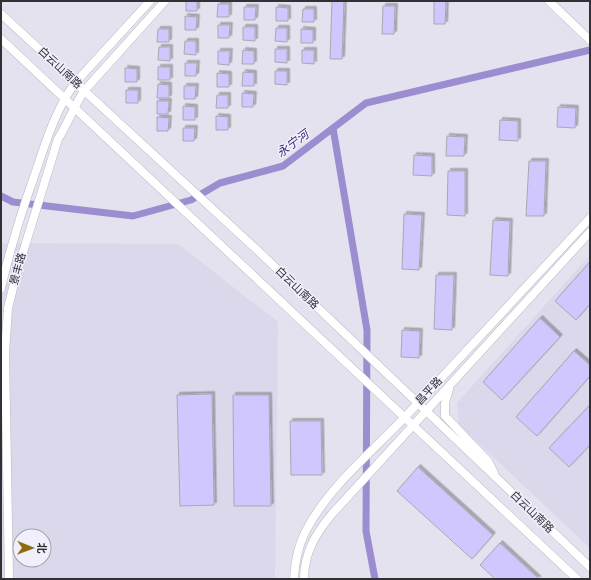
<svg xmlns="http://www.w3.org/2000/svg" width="591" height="580" viewBox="0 0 591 580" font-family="'Source Sans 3','Noto Sans SC',sans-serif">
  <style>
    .built { fill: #dbd8ec; fill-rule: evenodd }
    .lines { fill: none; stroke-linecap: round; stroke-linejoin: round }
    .canal { stroke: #9b8dd0; stroke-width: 7 }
    .building { fill: #d1c7ff; stroke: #a9a7b3; filter: url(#shadow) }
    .secondary-casing { stroke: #bab9c5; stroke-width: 9 }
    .secondary { stroke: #fff; stroke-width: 8 }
    .labels { text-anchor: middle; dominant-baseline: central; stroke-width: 3; stroke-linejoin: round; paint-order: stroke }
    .street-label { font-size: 11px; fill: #303035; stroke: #f1effc }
    .water-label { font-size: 12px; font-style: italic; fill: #381f6d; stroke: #f1effc }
  </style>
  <defs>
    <filter id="shadow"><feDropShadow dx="2.5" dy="-2.5" stdDeviation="0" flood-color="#0004"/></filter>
  </defs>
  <rect width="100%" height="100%" fill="#e3e2ee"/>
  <path class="built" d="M1,243l177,1 100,78 -3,257h-274zM20,536h24v24h-24z
    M590,255v293l-131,-123 -2,-22z"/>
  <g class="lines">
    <path class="canal" d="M333,128l34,202 -1,201 9,48
      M1,196l12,6 120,14 58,-16 29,-17 63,-17 83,-63 224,-53"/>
  </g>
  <path class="building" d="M186,1h11v10h-11z
    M332,1h12l-2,58h-12z
    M434,1h12l-1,23h-11z
    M218,4h11v13h-12z
    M383,6h12l-1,28h-12z
    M244,7h12l-1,13h-11z
    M276,7l12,1v13h-12z
    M303,9h11v13h-12z
    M185,16l12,1 -1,13h-11z
    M218,25h12l-1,13h-11z
    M243,27h12v14l-12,-1z
    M276,28h11v14l-12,-1z
    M158,29h11v13h-12z
    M301,29l12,1v13h-12z
    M185,41h11v14l-12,-1z
    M159,47h11v14l-12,-1z
    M275,49h12v14l-12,-1z
    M243,50l11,1v13h-12z
    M302,50h12v14l-12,-1z
    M218,51h12l-1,14 -11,-1z
    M185,63h12l-1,13h-11z
    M158,67h12v13h-12z
    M125,68l12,1v13h-12z
    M275,71h12v14l-12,-1z
    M243,72l11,1v13h-12z
    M217,73l12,1v13h-12z
    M158,84l11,1v13h-12z
    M184,86h12l-1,13h-11z
    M126,90h12v13h-12z
    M242,93l12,1 -1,13h-11z
    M217,95h11v13h-12z
    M157,101h12l-1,13h-11z
    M183,106l12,1v13h-12z
    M558,107l18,1 -1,20 -18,-1z
    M216,116l12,1v13h-12z
    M157,117l12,1 -1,13h-11z
    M500,120l18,1v20l-19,-1z
    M183,128h12l-1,13h-11z
    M447,136l18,1 -1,19h-18z
    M414,155l18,1v20l-19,-1z
    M529,161h17l-2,55h-18z
    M448,171h17v45l-18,-1z
    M404,214l18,1 -3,55 -17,-1z
    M493,220l17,1 -2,55 -18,-1z
    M590,262v42l-14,16 -21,-19z
    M436,275h18l-2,55 -18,-1z
    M540,318l20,19 -58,63 -19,-18z
    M402,330l18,1 -1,27 -18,-1z
    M574,351l16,14v11l-53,60 -21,-19z
    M212,394l2,111 -34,1 -3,-111z
    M233,395h36l2,111h-37z
    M590,405v40l-21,22 -20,-19z
    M290,421h31l1,54h-31z
    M418,467l75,68 -21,24 -75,-68z
    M500,543l39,36h-44l-15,-14z"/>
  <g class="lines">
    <g class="secondary-casing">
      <path id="secondary" d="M549,1l41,39
        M1,14l254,234 335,319
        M1,39l576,540
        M1,288c9,-39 21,-78 35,-117 10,-30 20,-62 39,-88l75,-82
        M449,389l-4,14v13l43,45 6,12
        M9,579l-4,-226 3,-45 9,-36 41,-133c10,-16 16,-33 26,-48l81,-90
        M294,579c1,-18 5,-37 14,-52 23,-42 63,-74 96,-109 62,-66 124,-133 186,-200
        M304,579c0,-26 12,-46 28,-65l258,-282"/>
    </g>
    <use href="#secondary" class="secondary"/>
  </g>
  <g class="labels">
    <g class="street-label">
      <text transform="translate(60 68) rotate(43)">白云山南路</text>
      <text transform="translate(18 269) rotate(-75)">景丰路</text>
      <text transform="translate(297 288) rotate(44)">白云山南路</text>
      <text transform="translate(429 391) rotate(-47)">昌平路</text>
      <text transform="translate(532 512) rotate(44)">白云山南路</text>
    </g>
    <g class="water-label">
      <text transform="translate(293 144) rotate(-36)">永宁河</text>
    </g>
  </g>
  <rect width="591" height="580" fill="none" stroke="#303035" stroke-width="4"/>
  <g transform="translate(32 548) rotate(91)"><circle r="19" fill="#f1effc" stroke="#a4a3ac"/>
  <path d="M0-3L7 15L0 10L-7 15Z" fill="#8f6a0f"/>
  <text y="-6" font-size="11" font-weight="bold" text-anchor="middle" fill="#303035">北</text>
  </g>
</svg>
